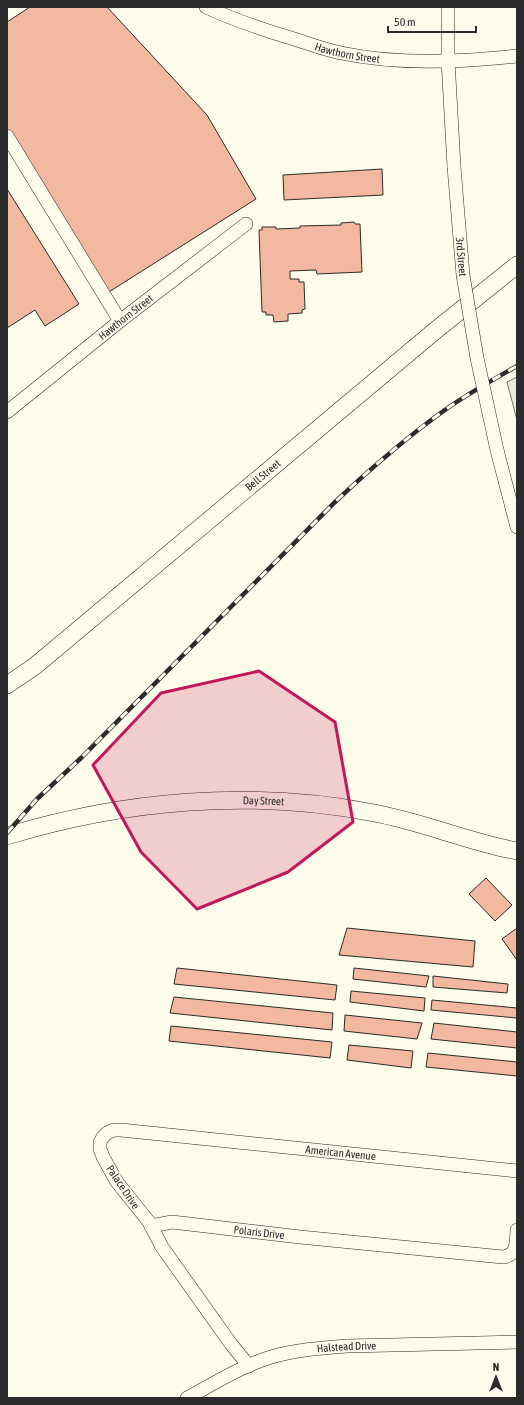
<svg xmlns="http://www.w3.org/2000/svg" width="524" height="1405" viewBox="0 0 524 1405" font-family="'Asap Condensed',sans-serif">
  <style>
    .green { fill: #ecebdb; stroke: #74746e }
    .building { fill: #f2b8a0; stroke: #2b2b2b }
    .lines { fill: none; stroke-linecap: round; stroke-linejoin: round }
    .minor-casing { stroke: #2b2b2b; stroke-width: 14 }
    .major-casing { stroke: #2b2b2b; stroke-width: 18 }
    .minor { stroke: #fdfbea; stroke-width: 13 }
    .major { stroke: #fdfbea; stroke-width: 17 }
    .rail-casing { stroke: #2b2b2b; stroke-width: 4.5 }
    .rail { stroke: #fdfbea; stroke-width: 3; stroke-dasharray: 9; stroke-linecap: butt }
    .minor-bridge-casing { stroke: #2b2b2b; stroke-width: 14; stroke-linecap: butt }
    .minor-bridge { stroke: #fdfbea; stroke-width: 13 }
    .marked { fill: #c2185b; fill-opacity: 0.2; stroke: #c2185b; stroke-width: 3; stroke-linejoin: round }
    .labels { text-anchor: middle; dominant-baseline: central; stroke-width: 3; stroke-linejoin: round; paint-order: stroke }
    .street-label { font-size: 11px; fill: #2b2b2b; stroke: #fdfbea }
  </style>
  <rect width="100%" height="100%" fill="#fdfbea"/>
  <path class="green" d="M517,377v43l-10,-38z"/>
  <path class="building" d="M30,7h77l100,108 49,84 -152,96 -97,-159v-114z
    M382,169l1,26 -99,5 -1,-25z
    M7,189l72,115 -34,22 -10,-16 -28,18z
    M354,222l1,2h5l2,48 -45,2 -1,-4 -26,1v8h9v3h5l1,27 -3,1v3l-14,1v7l-14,1 -1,-7h-7v-3h-4l-3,-82h3v-3h14v2l24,-1v-2l41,-1v-2z
    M486,878l26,27 -17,16 -26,-27z
    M347,928l128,13 -2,26 -134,-12z
    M517,928v32l-15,-21z
    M177,968l160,17 -2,15 -161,-16z
    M354,968l75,8 -3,11 -73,-8z
    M433,976l75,8 -1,9 -74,-6z
    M351,991l74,7 -1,13 -74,-9z
    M174,997l159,16 -1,17 -162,-17z
    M432,1000l85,8v10l-86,-8z
    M345,1015l77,8 -5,16 -73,-8z
    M434,1023l83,9v16l-86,-9z
    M171,1026l161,16 -2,16 -161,-17z
    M349,1045l64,6 -2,17 -64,-8z
    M428,1053l89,9v14l-91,-9z"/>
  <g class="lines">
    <g class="minor-casing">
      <g id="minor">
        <path id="s1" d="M206,7c28,13 58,23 88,32 16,5 31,11 47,14 57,12 118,9 176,3"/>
        <path d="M448,7v53l6,107"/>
        <path d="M7,136l113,185"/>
        <path id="s2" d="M7,412l113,-91 126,-97"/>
        <path d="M497,450l20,77"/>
        <path id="s3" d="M151,1226l21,-4 128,15 203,20c15,-2 13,-15 14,-27"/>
        <path id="s4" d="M249,1366l-18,-22 -69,-97 -13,-25 -32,-40 -14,-25 -3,-8v-7l3,-5 4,-4 7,-3h7l396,41"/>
        <path id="s5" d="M187,1398c26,-14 53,-31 81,-40 25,-8 53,-10 80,-12l169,-4"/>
      </g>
    </g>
    <g class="major-casing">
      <g id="major">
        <path id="s6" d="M7,685l28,-19 401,-336 81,-65"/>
        <path id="s7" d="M7,836c118,-36 246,-47 367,-23 49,9 95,29 143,38"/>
      </g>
    </g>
    <use href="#minor" class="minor"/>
    <use href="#major" class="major"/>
    <g class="rail-casing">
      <path id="rail" d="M7,833l30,-34 44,-41 253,-255c36,-34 74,-67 115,-96 22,-15 45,-28 68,-41"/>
    </g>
    <use href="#rail" class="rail"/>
    <g class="minor-bridge-casing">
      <g id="minor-bridge">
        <path id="s8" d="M454,167l9,108 14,83 20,92"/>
      </g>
    </g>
    <use href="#minor-bridge" class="minor-bridge"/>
  </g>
  <path class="marked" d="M259,671l76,51 18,100 -65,50 -91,37 -56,-57 -48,-87 68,-72z"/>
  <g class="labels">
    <g class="street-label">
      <text stroke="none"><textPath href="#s1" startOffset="149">Hawthorn Street</textPath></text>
      <text stroke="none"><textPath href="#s8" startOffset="90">3rd Street</textPath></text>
      <text stroke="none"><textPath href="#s2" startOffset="152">Hawthorn Street</textPath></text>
      <text stroke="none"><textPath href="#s6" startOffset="331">Bell Street</textPath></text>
      <text stroke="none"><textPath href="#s7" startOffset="260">Day Street</textPath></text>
      <text stroke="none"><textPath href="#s4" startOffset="518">American Avenue</textPath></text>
      <text transform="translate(123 1187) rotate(56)">Palace Drive</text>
      <text stroke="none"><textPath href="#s3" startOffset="109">Polaris Drive</textPath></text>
      <text stroke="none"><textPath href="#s5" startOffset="170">Halstead Drive</textPath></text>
    </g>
  </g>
  <rect width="524" height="1405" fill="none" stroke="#2b2b2b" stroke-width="16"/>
  <g transform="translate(496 1377)" stroke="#fdfbea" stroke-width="3" paint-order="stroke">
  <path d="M0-3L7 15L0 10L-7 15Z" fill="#2b2b2b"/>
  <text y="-6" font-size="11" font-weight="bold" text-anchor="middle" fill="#2b2b2b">N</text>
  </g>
  <path d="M388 26v6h88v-6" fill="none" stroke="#2b2b2b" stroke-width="2"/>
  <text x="394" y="26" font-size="12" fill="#2b2b2b" stroke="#fdfbea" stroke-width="3" paint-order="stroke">50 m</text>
</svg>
